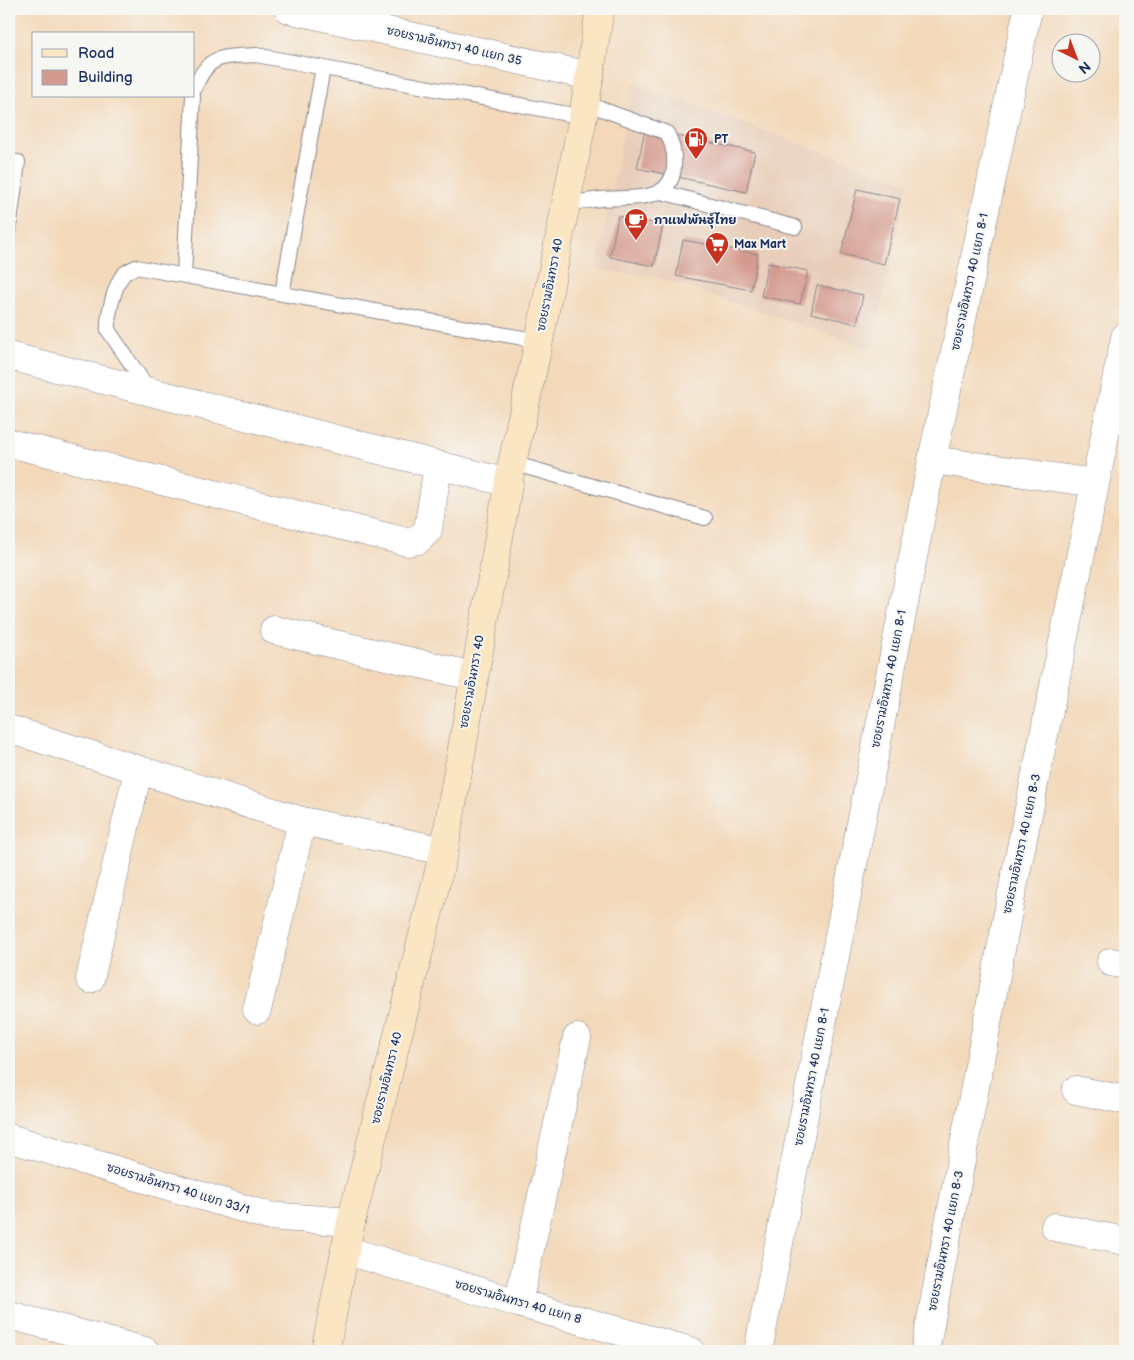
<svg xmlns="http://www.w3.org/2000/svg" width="1134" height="1360" viewBox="0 0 1134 1360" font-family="'Balsamiq Sans','Playpen Sans Thai',sans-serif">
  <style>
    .built { fill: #e8ceb9 }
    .building { fill: #d49a8d }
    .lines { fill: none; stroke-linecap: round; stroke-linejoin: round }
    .lane-casing { stroke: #87848c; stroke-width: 16 }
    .street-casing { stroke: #87848c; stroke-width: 29 }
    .secondary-casing { stroke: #87848c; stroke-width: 29 }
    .lane { stroke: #fff; stroke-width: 14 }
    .street { stroke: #fff; stroke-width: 28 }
    .secondary { stroke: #fbe6c4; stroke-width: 28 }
    .labels { text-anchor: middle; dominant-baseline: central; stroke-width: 4; stroke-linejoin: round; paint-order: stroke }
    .street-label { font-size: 12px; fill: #1b2f5e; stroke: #f6f6f2 }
    .poi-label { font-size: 12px; font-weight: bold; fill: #1b2f5e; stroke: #f6f6f2; text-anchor: start }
  </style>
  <rect width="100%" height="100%" fill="#f6f6f2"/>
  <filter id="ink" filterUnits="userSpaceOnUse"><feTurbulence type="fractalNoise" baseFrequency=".02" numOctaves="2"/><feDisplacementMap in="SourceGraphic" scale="10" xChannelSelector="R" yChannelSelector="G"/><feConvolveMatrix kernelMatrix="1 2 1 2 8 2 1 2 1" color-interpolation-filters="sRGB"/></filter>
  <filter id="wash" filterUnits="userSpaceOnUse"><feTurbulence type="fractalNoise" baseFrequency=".0096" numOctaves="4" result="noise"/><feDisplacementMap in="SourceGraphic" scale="20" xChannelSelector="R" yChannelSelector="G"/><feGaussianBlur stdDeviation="1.12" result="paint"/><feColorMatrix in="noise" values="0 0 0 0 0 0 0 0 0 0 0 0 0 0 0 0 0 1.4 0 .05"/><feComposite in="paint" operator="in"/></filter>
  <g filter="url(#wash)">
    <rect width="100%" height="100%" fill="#f3d9ba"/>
    <path class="built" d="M633,83l275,100 -36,166 -218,-73 -58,-6z"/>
    <g id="blocks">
      <path class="building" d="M645,129l110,23 -9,40 -109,-24z
        M857,189l43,10 -16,65 -43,-10z
        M618,216l45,9 -9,41 -44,-9z
        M683,240l75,14 -7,36 -75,-14z
        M768,263l40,8 -8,33 -39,-8z
        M817,285l46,10 -6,29 -46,-11z"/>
    </g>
  </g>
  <g filter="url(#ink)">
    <use href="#blocks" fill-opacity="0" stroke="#87848c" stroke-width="1"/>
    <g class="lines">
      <g class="lane-casing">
        <path id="lane" d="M194,90c14,-36 26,-33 62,-35l327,62
          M661,192l134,35
          M566,201c12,3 23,-1 35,-2 27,-3 70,6 73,-32 1,-12 -1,-23 -7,-34l-82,-30
          M9,229l9,-67
          M184,276l9,-180
          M282,294l41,-226
          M149,390l-41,-60c-1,-13 7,-49 17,-57 3,-3 7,-4 11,-6l403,74
          M512,463l193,55"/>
      </g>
      <g class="street-casing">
        <path id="street" d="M288,9l302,67
          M9,356l500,127
          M9,443l398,99 11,-2 10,-10 10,-64
          M932,460l163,23
          M274,630l199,46
          M9,729l293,92 142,30
          M1111,962l14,3
          M90,979l48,-208
          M257,1010l45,-189
          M1076,1090l49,10
          M9,1138l259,78 83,6
          M1055,1227l70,14
          M345,1250l173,53 173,48
          M518,1303l59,-265
          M9,1315l136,36
          M758,1351l174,-891 96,-451
          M925,1351l84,-444 116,-570"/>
      </g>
      <g class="secondary-casing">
        <path id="secondary" d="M325,1351l26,-129 93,-371 68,-388 27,-122 44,-224 17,-108"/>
      </g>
      <use href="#lane" class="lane"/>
      <use href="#street" class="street"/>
      <use href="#secondary" class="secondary"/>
    </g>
  </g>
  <defs>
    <g id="fuel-pin" transform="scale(1.25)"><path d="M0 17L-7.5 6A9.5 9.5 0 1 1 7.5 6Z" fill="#c8321e" stroke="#f6f6f2"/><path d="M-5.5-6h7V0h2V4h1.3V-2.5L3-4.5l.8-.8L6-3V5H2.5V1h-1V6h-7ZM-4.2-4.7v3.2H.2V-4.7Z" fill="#fff"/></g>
    <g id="cafe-pin" transform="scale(1.25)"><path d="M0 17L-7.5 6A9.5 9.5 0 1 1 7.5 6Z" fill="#c8321e" stroke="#f6f6f2"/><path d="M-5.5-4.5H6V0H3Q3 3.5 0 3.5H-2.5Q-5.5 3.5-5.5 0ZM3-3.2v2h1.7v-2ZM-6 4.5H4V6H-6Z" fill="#fff"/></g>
    <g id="supermarket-pin" transform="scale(1.25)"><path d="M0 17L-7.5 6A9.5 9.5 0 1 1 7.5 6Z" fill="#c8321e" stroke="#f6f6f2"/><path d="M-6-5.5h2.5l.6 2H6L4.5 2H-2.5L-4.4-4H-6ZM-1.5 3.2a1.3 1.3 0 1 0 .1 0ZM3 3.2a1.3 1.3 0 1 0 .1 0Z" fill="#fff"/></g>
  </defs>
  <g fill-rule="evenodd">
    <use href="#fuel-pin" x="696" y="139"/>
    <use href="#cafe-pin" x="636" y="220"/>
    <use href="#supermarket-pin" x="717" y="244"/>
  </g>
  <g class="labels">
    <g class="street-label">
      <text transform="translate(454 46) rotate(13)">ซอยรามอินทรา 40 แยก 35</text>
      <text transform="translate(970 282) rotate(-78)">ซอยรามอินทรา 40 แยก 8-1</text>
      <text transform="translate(550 285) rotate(-79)">ซอยรามอินทรา 40</text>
      <text transform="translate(889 679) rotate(-79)">ซอยรามอินทรา 40 แยก 8-1</text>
      <text transform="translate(472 682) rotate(-80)">ซอยรามอินทรา 40</text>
      <text transform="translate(1022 844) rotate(-78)">ซอยรามอินทรา 40 แยก 8-3</text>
      <text transform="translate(812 1077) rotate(-79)">ซอยรามอินทรา 40 แยก 8-1</text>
      <text transform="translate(387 1078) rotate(-76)">ซอยรามอินทรา 40</text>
      <text transform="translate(178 1189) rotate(17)">ซอยรามอินทรา 40 แยก 33/1</text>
      <text transform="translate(946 1241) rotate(-79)">ซอยรามอินทรา 40 แยก 8-3</text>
      <text transform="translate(518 1302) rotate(16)">ซอยรามอินทรา 40 แยก 8</text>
    </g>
    <g class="poi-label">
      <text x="714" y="139">PT</text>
      <text x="654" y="220">กาแฟพันธุ์ไทย</text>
      <text x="734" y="244">Max Mart</text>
    </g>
  </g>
  <rect width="1134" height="1360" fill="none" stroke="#f6f6f2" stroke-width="30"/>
  <rect x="32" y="32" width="162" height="65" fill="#f6f6f2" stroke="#9ea6b7"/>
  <rect x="42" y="49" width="25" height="8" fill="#fbe6c4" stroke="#9ea6b7"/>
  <text x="78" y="58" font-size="15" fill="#1b2f5e">Road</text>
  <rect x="42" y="70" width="25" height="15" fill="#d49a8d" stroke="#9ea6b7"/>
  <text x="78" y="82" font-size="15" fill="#1b2f5e">Building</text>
  <g transform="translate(1076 58) rotate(138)"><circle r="24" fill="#f6f6f2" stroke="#9ea6b7"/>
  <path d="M0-4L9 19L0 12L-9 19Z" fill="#c8321e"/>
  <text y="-8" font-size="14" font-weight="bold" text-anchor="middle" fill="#1b2f5e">N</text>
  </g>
</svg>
